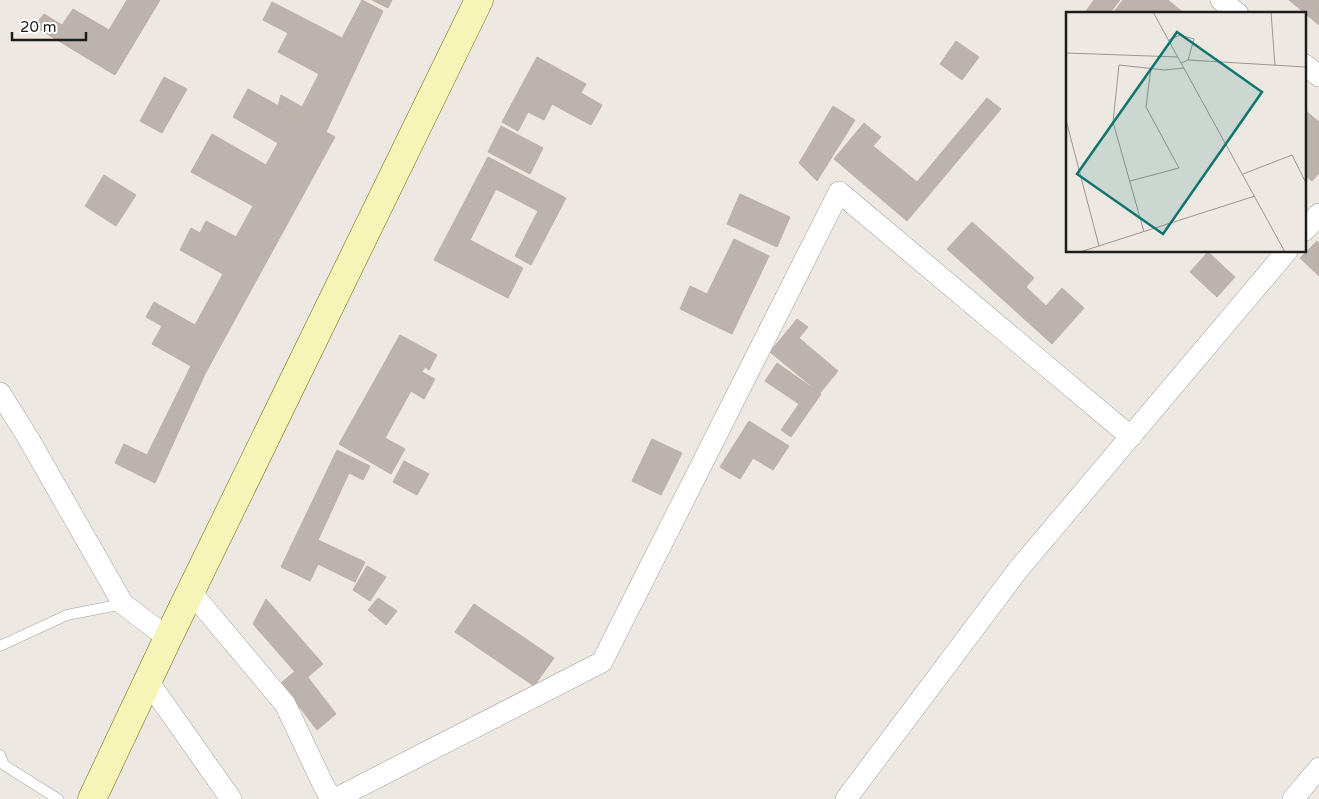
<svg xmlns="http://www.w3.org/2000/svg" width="1319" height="799" viewBox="0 0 1319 799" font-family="'Varela Round',sans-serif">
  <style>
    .building { fill: #bdb3ae; stroke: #beaea5 }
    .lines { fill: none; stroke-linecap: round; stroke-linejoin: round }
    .lane-casing { stroke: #a0a0a0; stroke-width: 11 }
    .street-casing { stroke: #a0a0a0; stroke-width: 22 }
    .secondary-casing { stroke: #6a6d09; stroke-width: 29 }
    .lane { stroke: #fff; stroke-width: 10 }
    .street { stroke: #fff; stroke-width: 21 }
    .secondary { stroke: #f6f4b6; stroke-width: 28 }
    .inset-road { fill: none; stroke: #999693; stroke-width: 1 }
    .view { fill: #0f766e; fill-opacity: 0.15; stroke: #0f766e; stroke-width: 2.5 }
    .inset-edge { fill: none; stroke: #1c1c1c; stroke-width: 2.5 }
  </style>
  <rect width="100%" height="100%" fill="#ede8e2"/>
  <path class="building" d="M127,0h33l-45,75 -81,-49 10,-12 18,11 11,-16 36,21z
    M362,0l21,11 -57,121 -48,-26 3,-11 21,12 17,-33 -41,-22 10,-19 -25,-13 9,-18 70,36z
    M372,0h20l-4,8z
    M1094,0h26l-11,14h-25z
    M1123,0h45l17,14h-44l-1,-1 -1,1h-25l-1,-1z
    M1289,0h30v25z
    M956,41l23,16 -17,23 -22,-16z
    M537,57l49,27 -5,9 21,12 -11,20 -39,-21 -8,16 -16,-8 -10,19 -16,-9z
    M164,77l23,12 -25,44 -22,-12z
    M248,89l87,48 -130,237 -53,-30 10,-18 -16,-9 8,-15 41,23 28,-51 -43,-24 11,-22 9,5 6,-12 30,16 17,-31 -62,-34 21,-38 54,31 12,-22 -45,-26z
    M987,98l14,11 -94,112 -73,-62 30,-36 17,14 -8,9 44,36z
    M833,106l22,14 -38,61 -18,-18z
    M1305,110l14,12v51l-7,8 -7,-6z
    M501,126l42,22 -13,26 -42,-22z
    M488,157l78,41 -35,67 -16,-9 23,-45 -42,-22 -26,51 53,28 -15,30 -74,-38z
    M104,175l32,20 -20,31 -31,-20z
    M740,194l50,23 -13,30 -50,-23z
    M972,222l62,56 -8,9 20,19 16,-18 22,20 -32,36 -105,-95z
    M734,239l35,17 -37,78 -52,-25 10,-23 17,8z
    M1317,241l2,3v32l-19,-18z
    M1208,252l27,25 -18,20 -27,-25z
    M797,319l11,8 -9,11 39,33 -18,22 -50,-41z
    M400,335l37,20 -8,15 -4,-3 -3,5 13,7 -11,20 -13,-8 -26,47 20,11 -14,25 -52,-30z
    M777,363l44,31 -30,43 -10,-7 18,-26 -34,-23z
    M191,366l14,8 -50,109 -40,-20 9,-19 23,11z
    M749,421l40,25 -16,24 -20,-12 -13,21 -20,-12z
    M652,439l30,14 -21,42 -29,-14z
    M337,450l33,16 -7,14 -14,-7 -31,67 47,22 -10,20 -37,-18 -8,17 -29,-14z
    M404,461l25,13 -12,21 -24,-13z
    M367,566l19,11 -16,24 -17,-11z
    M378,598l19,13 -11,14 -18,-15z
    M266,599l57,65 -20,17 -50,-57z
    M474,604l80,54 -20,28 -79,-54z
    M300,667l36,47 -19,16 -36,-47z"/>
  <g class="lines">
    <g class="lane-casing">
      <path id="lane" d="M0,646l67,-31 56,-11
        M0,755l4,10 54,34"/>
    </g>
    <g class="street-casing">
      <path id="street" d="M1221,0l17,14
        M1305,65l14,11
        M1305,230l14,-16
        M0,393l27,43 96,168 45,34
        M191,592l94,112 37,78 9,17
        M148,681l83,118
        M335,799l267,-137 237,-470 292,245
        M846,799l171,-228 270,-320
        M1293,799l26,-31"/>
    </g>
    <g class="secondary-casing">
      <path id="secondary" d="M92,799l76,-161 311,-638"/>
    </g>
    <use href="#lane" class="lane"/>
    <use href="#street" class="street"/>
    <use href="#secondary" class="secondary"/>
  </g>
  <g transform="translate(1066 12)">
    <rect width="240" height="240" fill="#ede8e2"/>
    <path class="inset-road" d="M87,0l132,240M205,0l4,54M103,28l11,-5 14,4 -6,21M0,41l112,4M115,51l7,-3 118,7M0,108l33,126M177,162l49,-19 14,28M64,169l49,-13 -33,-61 5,-39M78,220l-31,-110 6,-57 46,5 19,-2M14,240l175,-56"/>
    <path class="view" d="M111,20l85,60 -99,142 -86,-60z"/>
    <rect width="240" height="240" class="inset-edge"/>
  </g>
  <path d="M12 32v8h74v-8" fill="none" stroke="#1c1c1c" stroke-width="2.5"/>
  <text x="20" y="32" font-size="15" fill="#1c1c1c" stroke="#ffffff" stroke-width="4" paint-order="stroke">20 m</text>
</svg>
